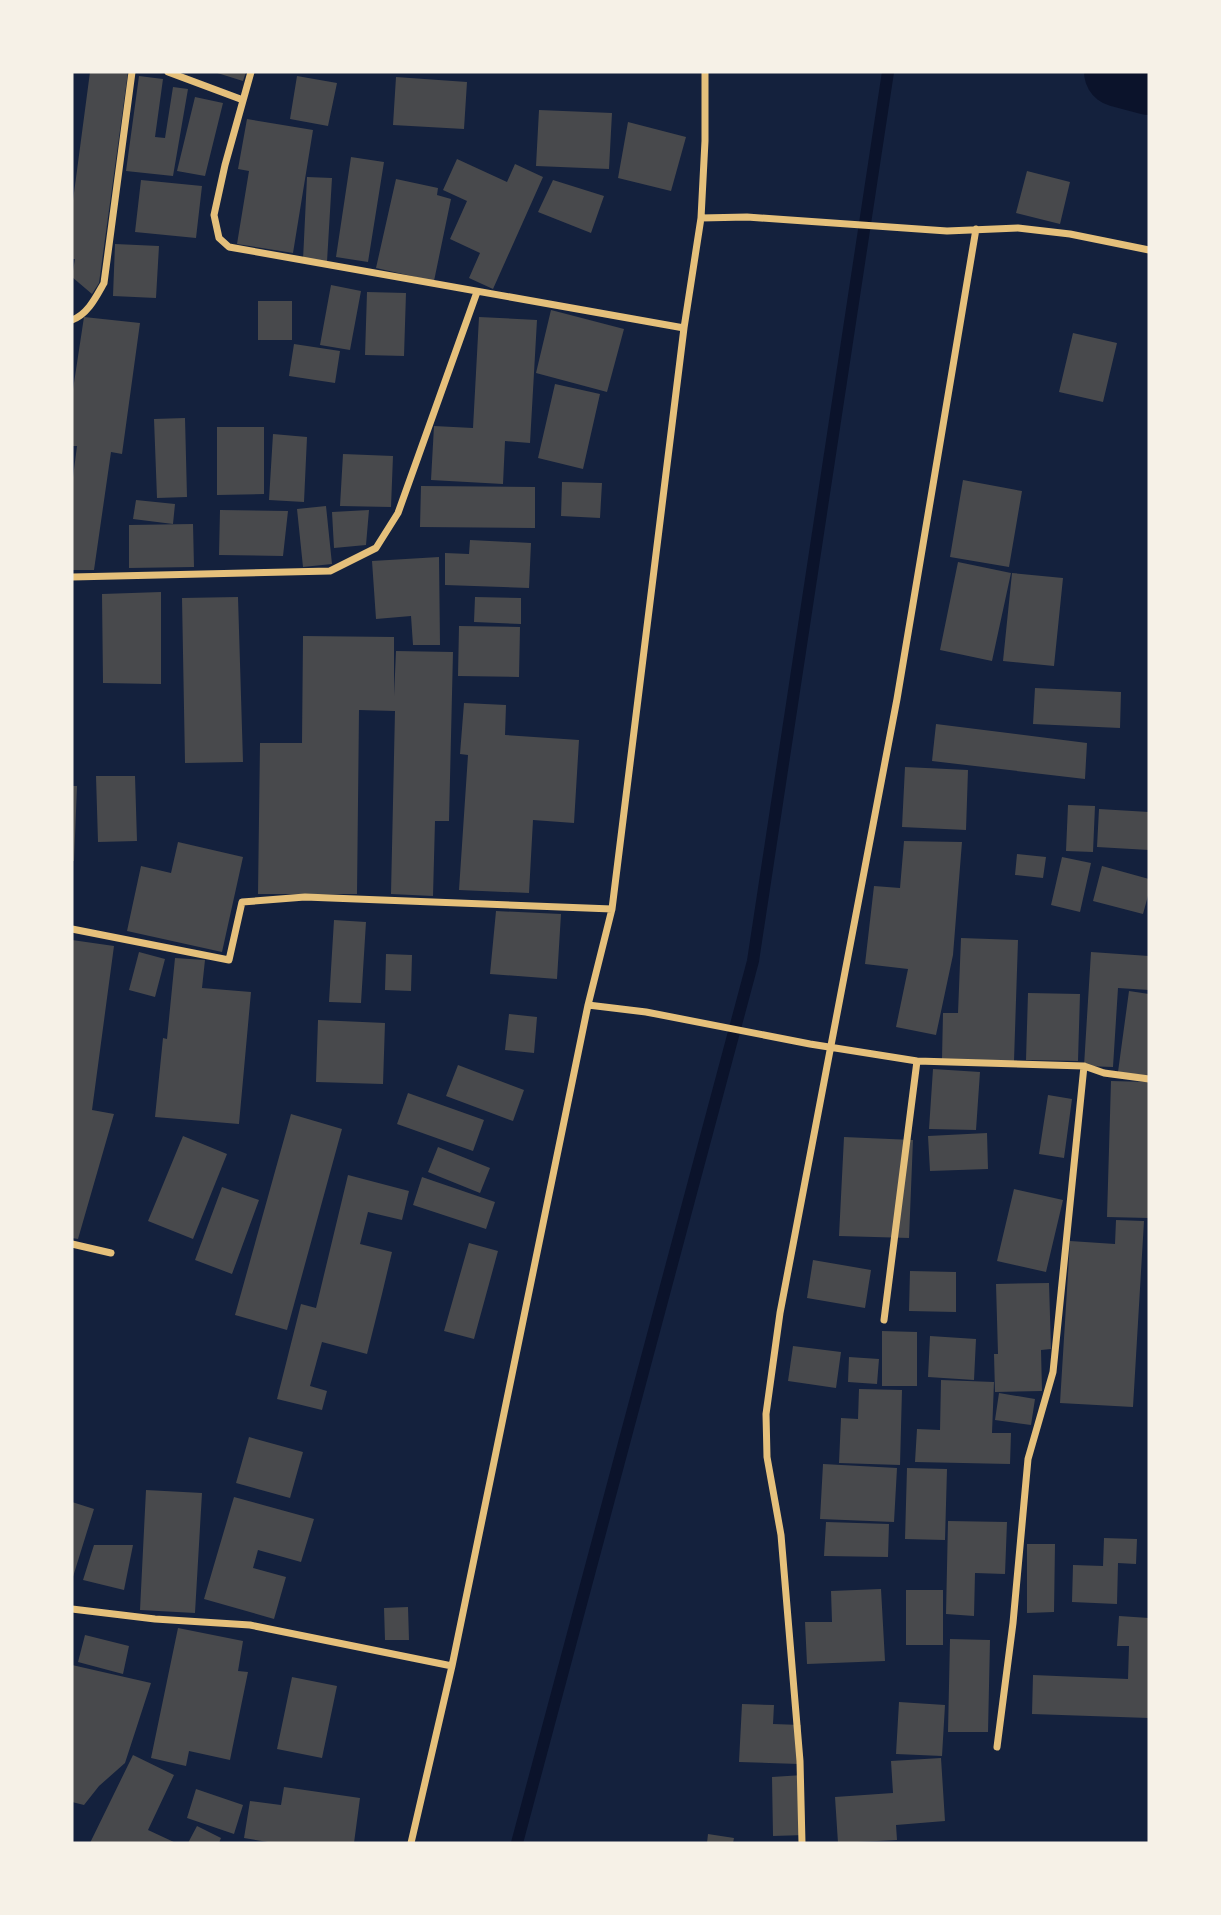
<svg xmlns="http://www.w3.org/2000/svg" width="1221" height="1915" viewBox="0 0 1221 1915" font-family="'Golos Text',sans-serif">
  <style>
    .lines { fill: none; stroke-linecap: round; stroke-linejoin: round }
    .stream { stroke: #0b132b; stroke-width: 12 }
    .river { stroke: #0b132b; stroke-width: 70 }
    .building { fill: #48494c }
    .minor { stroke: #e5c07b; stroke-width: 7 }
  </style>
  <rect width="100%" height="100%" fill="#14213d"/>
  <g class="lines">
    <path class="stream" d="M517,1843l236,-882 135,-889"/>
    <path class="river" d="M1119,72l30,8"/>
  </g>
  <path class="building" d="M90,72h38l-29,211 -7,11 -20,-17 3,-18h-3v-51z
    M214,72h32l-3,9z
    M139,76l24,3 -8,58 10,1 8,-51 15,2 -15,87 -47,-5z
    M297,76l40,7 -9,43 -38,-7z
    M396,77l71,5 -3,47 -71,-4z
    M195,97l28,6 -18,73 -28,-5z
    M539,110l73,3 -3,56 -73,-3z
    M247,119l66,11 -20,123 -56,-9 12,-73 -11,-2z
    M628,122l58,15 -15,54 -53,-13z
    M351,157l33,5 -16,100 -32,-5z
    M457,159l50,23 8,-18 28,13 -50,112 -24,-11 11,-25 -30,-14 17,-38 -24,-11z
    M1027,171l43,11 -10,42 -44,-11z
    M307,177l25,1 -5,84 -24,-2z
    M396,179l42,9 -1,7 14,4 -17,82 -58,-13z
    M141,180l61,6 -6,52 -61,-6z
    M553,180l51,16 -13,37 -53,-21z
    M115,244l44,2 -3,52 -43,-2z
    M331,285l30,6 -11,59 -30,-5z
    M367,292l39,1 -2,63 -39,-1z
    M258,301h34v39h-34z
    M551,310l73,19 -17,63 -71,-19z
    M84,317l56,6 -18,131 -11,-2 -17,118h-22v-85l5,-39h-5v-50z
    M479,317l58,3 -7,123 -25,-2 -2,43 -72,-4 3,-54 39,2z
    M1073,333l44,10 -14,59 -44,-10z
    M294,344l46,7 -5,32 -46,-7z
    M555,384l45,10 -17,75 -45,-11z
    M185,418l2,79 -30,1 -3,-79z
    M217,427h47v67l-47,1z
    M273,434l34,3 -3,65 -35,-2z
    M343,454l50,2 -2,51 -51,-1z
    M963,480l59,11 -13,76 -59,-10z
    M562,482l40,1 -2,35 -39,-2z
    M421,486l114,1v41l-115,-1z
    M136,500l39,4 -2,20 -40,-5z
    M326,506l6,58 -29,3 -6,-58z
    M220,510l68,1 -5,45 -64,-1z
    M369,510l-3,35 -32,3 -2,-36z
    M193,524l1,43 -65,1v-43z
    M470,540l61,3 -2,45 -84,-3v-32l24,1z
    M439,557l1,88h-27l-2,-29 -35,3 -4,-58z
    M958,562l53,11 -19,88 -52,-11z
    M1012,573l51,5 -9,88 -51,-5z
    M161,592v92l-58,-1 -1,-89z
    M238,597l5,165 -58,1 -3,-165z
    M475,597l46,1v26l-47,-2z
    M459,626l61,1 -1,50 -61,-1z
    M303,636l91,1v59l2,-45 57,1 -4,169h-14l-2,75 -42,-2 4,-183 -36,-1 -2,184h-99l2,-151h42z
    M1035,688l86,4 -1,36 -87,-4z
    M464,703l42,2 -1,30 74,5 -5,83 -41,-3 -4,73 -70,-3 9,-135 -8,-1z
    M936,724l151,19 -2,36 -153,-18z
    M905,767l63,3 -2,60 -64,-3z
    M96,776h39l2,65 -39,1z
    M72,786h5l-3,75h-2z
    M1068,805l27,1 -2,46 -27,-1z
    M1099,809l50,3v38l-52,-3z
    M904,841l58,1 -9,113 -17,80 -40,-8 12,-58 -43,-5 9,-78 26,2z
    M178,842l65,15 -21,95 -95,-21 14,-65 30,7z
    M1017,854l29,3 -3,21 -28,-3z
    M1062,857l29,6 -11,49 -29,-7z
    M1102,866l47,13v13l-6,22 -50,-13z
    M496,911l65,3 -4,65 -67,-5z
    M334,920l32,2 -5,81 -32,-1z
    M961,938l57,2 -4,121 -72,-2 1,-46h15z
    M72,940l42,6 -22,164 22,4 -36,125 -6,-1z
    M139,952l26,7 -10,38 -26,-7z
    M1091,952l58,4v34l-31,-2 -5,79 -29,-1z
    M386,954l26,1 -1,36 -26,-1z
    M175,958l30,2 -3,28 49,4 -12,132 -84,-7 8,-79 4,1z
    M1129,991l20,3v82l-31,-4z
    M1028,993l52,1 -2,67 -52,-1z
    M509,1014l28,3 -3,36 -29,-3z
    M318,1020l67,3 -2,61 -67,-2z
    M458,1065l66,25 -11,31 -67,-25z
    M933,1069l47,3 -4,58 -47,-1z
    M1111,1081l38,1v136l-42,-1z
    M408,1093l76,27 -11,31 -76,-27z
    M1048,1095l24,4 -8,59 -25,-4z
    M291,1114l51,15 -55,201 -52,-15z
    M987,1133l1,36 -58,2 -2,-35z
    M183,1136l44,18 -34,85 -45,-18z
    M844,1137l69,3 -4,98 -70,-2z
    M438,1147l52,21 -10,25 -52,-21z
    M348,1175l61,16 -7,29 -34,-8 -8,32 32,8 -10,42 -15,60 -45,-12 -12,44 17,5 -5,19 -45,-11 24,-95 15,4z
    M422,1177l73,25 -9,27 -73,-24z
    M222,1187l37,13 -27,74 -37,-14z
    M1014,1189l49,11 -17,72 -49,-11z
    M1116,1220l28,1 -11,186 -73,-4 10,-162 45,3z
    M469,1243l29,8 -24,88 -30,-8z
    M813,1260l58,10 -6,38 -58,-10z
    M910,1271l46,1v40l-47,-1z
    M1049,1283l2,66 -10,1 1,41 -47,1 -1,-38h4l-2,-70z
    M882,1331l35,1v54h-35z
    M930,1336l46,3 -2,41 -46,-3z
    M793,1346l48,6 -5,36 -48,-7z
    M849,1357l30,2 -2,25 -29,-2z
    M941,1380l53,2 -2,51h19l-1,31 -95,-2 2,-33 23,1z
    M859,1389l43,1 -2,75 -61,-2 2,-45 17,1z
    M999,1393l36,6 -4,26 -36,-5z
    M249,1437l54,15 -13,46 -54,-15z
    M823,1464l74,4 -3,54 -74,-3z
    M907,1468l40,1 -2,71 -40,-1z
    M146,1490l56,3 -7,120 -55,-3z
    M234,1497l80,22 -13,43 -43,-12 -5,18 33,9 -12,42 -70,-20z
    M72,1502l22,7 -22,71z
    M948,1521l59,1 -2,52 -30,-1 -1,43 -28,-2z
    M826,1522l63,2 -1,33 -64,-1z
    M1104,1538l33,1 -1,25 -18,-1 -1,41 -45,-2 1,-37 30,1z
    M1027,1544h28l-1,68 -27,1z
    M94,1545h39l-9,45 -41,-10z
    M881,1589l4,72 -78,3 -2,-42h27l-1,-31z
    M906,1590h37v55h-37z
    M408,1607l1,33h-24l-1,-32z
    M1119,1616l30,2v100l-117,-4 1,-39 95,4 1,-33h-12z
    M178,1628l65,13 -5,30 10,1 -18,88 -41,-9 -3,15 -35,-8z
    M85,1635l44,11 -6,28 -45,-12z
    M950,1639l40,1 -2,92h-40z
    M72,1665l79,18 -26,80 -26,23 -15,19 -12,-3z
    M292,1677l45,9 -15,72 -45,-9z
    M899,1702l46,3 -3,51 -46,-2z
    M742,1704l32,1 -1,19 28,1 -2,39 -60,-2z
    M133,1755l41,20 -26,55 28,13h-86z
    M941,1758l4,63 -49,4 1,15 -59,3 -3,-46 58,-4 -2,-32z
    M803,1775l2,60 -32,1 -1,-59z
    M284,1787l76,11 -6,45h-80l-30,-5 6,-37 31,4z
    M196,1789l47,16 -9,29 -47,-16z
    M197,1826l24,12 -2,5h-31z
    M708,1834l26,4 -1,5h-26z"/>
  <g class="lines">
    <path class="minor" d="M168,72l75,28
      M251,72l-26,93 -11,50 5,23 10,9 455,81
      M701,218l46,-1 200,14 71,-3 52,6 79,16
      M72,320c16,-6 24,-23 32,-37l28,-211
      M72,577l258,-6 46,-23 22,-35 79,-221
      M72,929l157,31 13,-58 63,-5 307,12
      M588,1005l58,7 164,32 107,17 167,5 20,7 45,6
      M72,1244l39,9
      M884,1320l33,-259
      M72,1609l83,10 95,6 202,41
      M997,1747l16,-124 15,-164 25,-87 31,-306
      M411,1843l41,-177 136,-661 24,-96 72,-581 17,-110 4,-77v-69
      M802,1843l-2,-82 -19,-226 -14,-78 -1,-43 14,-101 117,-614 79,-470"/>
  </g>
  <rect width="1221" height="1915" fill="none" stroke="#f6f1e7" stroke-width="147"/>
</svg>
